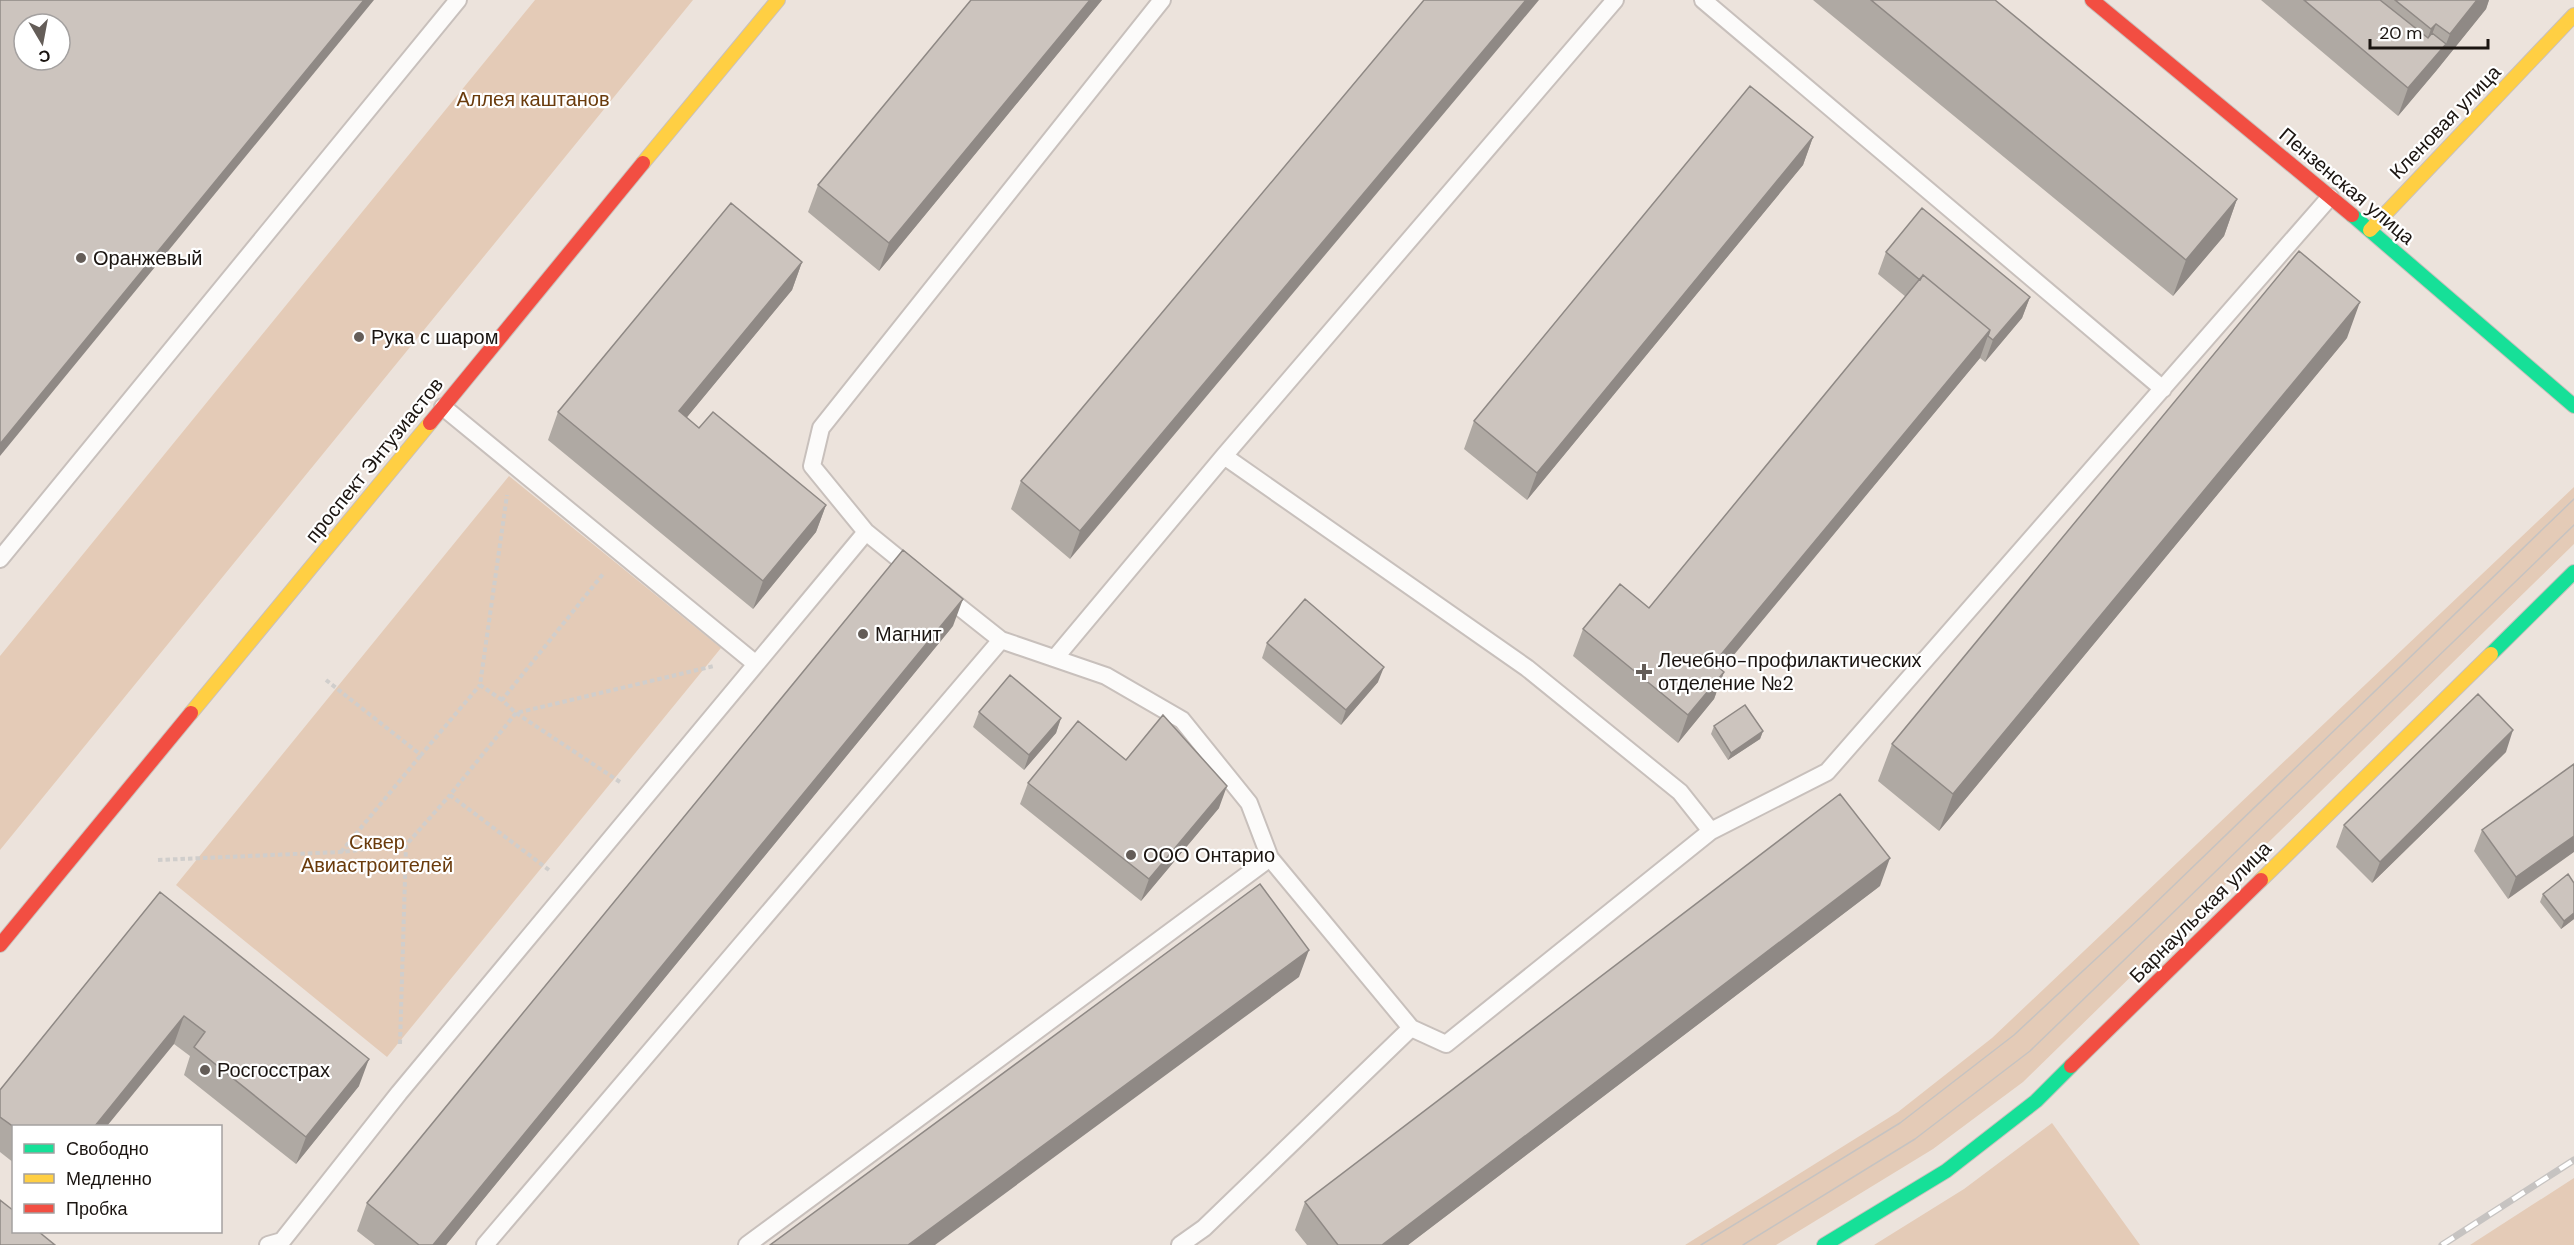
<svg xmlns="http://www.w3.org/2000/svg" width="2574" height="1245" viewBox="0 0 2574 1245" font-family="'DM Sans',sans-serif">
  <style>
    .green { fill: #e4cbb7 }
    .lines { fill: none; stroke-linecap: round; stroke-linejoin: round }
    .lane-casing { stroke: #c8c0bc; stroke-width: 20 }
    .fast-casing { stroke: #c8c0bc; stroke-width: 16 }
    .slow-casing { stroke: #c8c0bc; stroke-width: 16 }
    .jam-casing { stroke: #c8c0bc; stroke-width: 16 }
    .path { stroke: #d0cecc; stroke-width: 4; stroke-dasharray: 4.5 3; stroke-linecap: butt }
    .lane { stroke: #fcfbfa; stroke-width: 16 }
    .fast { stroke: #16e098; stroke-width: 14 }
    .slow { stroke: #ffcf43; stroke-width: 14 }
    .jam { stroke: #f24e42; stroke-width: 14 }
    .tram { stroke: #c6c3c1; stroke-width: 1.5 }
    .rail-casing { stroke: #c6c3c1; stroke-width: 7 }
    .rail { stroke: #fff; stroke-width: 4.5; stroke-dasharray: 14; stroke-linecap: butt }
    .wall { fill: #afa9a3 }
    .shaded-wall { fill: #8f8985 }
    .building { fill: #ccc4be; stroke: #8f8985; stroke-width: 1.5; fill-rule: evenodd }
    .poi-dot { fill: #645d58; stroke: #fff; stroke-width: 2 }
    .labels { text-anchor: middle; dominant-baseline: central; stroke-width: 4.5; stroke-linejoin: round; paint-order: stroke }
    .park-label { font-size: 20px; fill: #6a3b0c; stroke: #fff }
    .street-label { font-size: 20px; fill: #1b1511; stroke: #fff }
    .poi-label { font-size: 20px; fill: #1b1511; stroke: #fff; text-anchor: start }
  </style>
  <rect width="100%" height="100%" fill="#ece3dc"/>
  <path class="green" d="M535,0h158l-693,850v-194z
    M509,476l212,172 -334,409 -211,-172z
    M2574,487v57l-551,538 -90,67 -157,96h-91l213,-133 94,-74z
    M2052,1123l88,122h-266l90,-56z
    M2574,1178v67h-104z"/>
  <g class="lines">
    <g class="lane-casing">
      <path id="lane" d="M1703,0l460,389
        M443,407l313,257
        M1224,456l303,212 153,124 31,39
        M0,559l458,-559
        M914,571l-48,-39 -54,-66 9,-38 341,-428
        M1001,640l105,36 76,44 67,83 21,55 141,170 35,16 265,-213 116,-59 503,-575
        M1055,658l169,-202 391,-456
        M268,1245l14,-4 117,-148 467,-561
        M485,1245l516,-605 -58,-46
        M747,1245l523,-387
        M1180,1245l24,-17 207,-200"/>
    </g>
    <g class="fast-casing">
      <path id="fast" d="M2352,215l222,191
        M2491,654l83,-82
        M1824,1245l122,-74 90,-70 35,-35"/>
    </g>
    <g class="slow-casing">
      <path id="slow" d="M643,163l135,-163
        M2370,230l204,-215
        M191,713l239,-290
        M2261,880l230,-226"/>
    </g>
    <g class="jam-casing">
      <path id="jam" d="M2092,0l260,215
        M430,423l213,-260
        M0,945l191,-232
        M2071,1066l190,-186"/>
    </g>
    <path class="path" d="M326,680l95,75 59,-70
      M502,700l-22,-15 27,-190
      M620,782l-104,-69 198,-47
      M341,852l80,-97
      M158,860l182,-8 66,-7
      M549,870l-99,-75 66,-82 -14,-13 101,-126
      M400,1044l6,-199 44,-50"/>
    <use href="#lane" class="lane"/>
    <use href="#fast" class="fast"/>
    <use href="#slow" class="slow"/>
    <use href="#jam" class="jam"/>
    <path class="tram" d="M1701,1245l199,-122 114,-88 127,-118 433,-418
      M1743,1245l172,-106 115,-88 544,-526"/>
    <g class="rail-casing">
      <path id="rail" d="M2442,1245l132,-85"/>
    </g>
    <use href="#rail" class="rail"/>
  </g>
  <path class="wall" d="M971,0h131l-223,271 -71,-59 10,-27z
    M1424,0l-354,559 -59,-50 10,-28z
    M1813,0h182l242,199 -13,37 -51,60z
    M2261,0h228l-3,9 -50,62 -38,45z
    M1813,137l-10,28 -276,335 -63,-51 10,-28z
    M1886,252l144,45 -8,21 -37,44 -5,-4 -259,311 3,3 -10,27 -36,44 -105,-87 10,-27 66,-21 257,-311 -28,-23z
    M802,262l-10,28 -106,128 13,10 127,77 -10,27 -63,77 -205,-169 10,-28z
    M2347,338l-408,493 -61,-50 14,-37z
    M953,626l-507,619h-71l-18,-14 10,-28z
    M1267,643l111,39 -37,43 -79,-67z
    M979,712l82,6 -5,15 -32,37 -51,-43z
    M1714,726l49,5 -3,8 -32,21 -17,-26z
    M2506,752l-134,131 -36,-36 8,-22z
    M1126,760l93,48 -78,93 -121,-97 8,-21z
    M2574,764l-66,135 -34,-48 8,-21z
    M2574,883v36l-13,10 -21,-27 3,-8z
    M1880,886l-472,359h-101l-12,-15 10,-28z
    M160,892l199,194 -63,78 -112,-89 6,-19 -16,-12 -160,82v37l-14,-11v-62z"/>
  <path class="shaded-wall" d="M364,0h10l-374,456v-12z
    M1090,0h12l-223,271 10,-28z
    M1526,0h13l-469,559 10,-28z
    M2477,0h12l-3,9 -50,62 -38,45 10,-28 38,-44 4,-10z
    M2436,24l-14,36 -4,6 13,-37z
    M1813,137l-10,28 -276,335 10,-27z
    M2237,199l-13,37 -51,60 13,-36z
    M802,262l-10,28 -123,149 10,-28z
    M2030,297l-8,21 -37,44 8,-22z
    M2360,302l-13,36 -408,493 14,-37z
    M1990,330l-10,28 -276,333 10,-28z
    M826,505l-10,27 -63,77 10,-28z
    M963,599l-10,27 -507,619h-13z
    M1384,667l-6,15 -37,43 5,-15z
    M1724,672l-10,27 -36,44 10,-28z
    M1061,718l-5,15 -32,37 5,-15z
    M2513,730l-7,22 -134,131 8,-21z
    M1763,731l-3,8 -32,21 3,-7z
    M1227,786l-8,22 -78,93 8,-22z
    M2574,836v16l-66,47 8,-22z
    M1890,858l-10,28 -472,359h-26z
    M2574,913v6l-13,10 3,-8z
    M1309,950l-10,27 -364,268h-27z
    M184,1016l-10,28 -67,82h-12z
    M369,1059l-10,27 -63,78 10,-27z"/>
  <path class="building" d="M0,0h364l-364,444zM24,24h36v36h-36z
    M971,0h119l-201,243 -71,-58z
    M1424,0h102l-446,531 -59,-50z
    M1871,0h124l242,199 -51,61z
    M2304,0h76l48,38 4,-5 14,11 -38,44z
    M2395,0h82l-27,34 -14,-10 -5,5z
    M1750,86l63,51 -276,336 -63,-52z
    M731,203l71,59 -123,149 20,17 14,-16 113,93 -63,76 -205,-169z
    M1922,208l108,89 -37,43 -5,-4 2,-6 -67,-55 -3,5 -34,-28z
    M2299,251l61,51 -407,492 -61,-50z
    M1923,275l67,55 -276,333 10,9 -36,43 -105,-86 37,-45 29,24z
    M903,550l60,49 -530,646h-14l-52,-42z
    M1305,599l79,68 -38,43 -79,-67z
    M1010,675l51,43 -32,37 -50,-43z
    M2478,694l35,36 -133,132 -36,-37z
    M1745,705l18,26 -32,22 -17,-27z
    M1163,715l64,71 -78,93 -121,-96 50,-62 48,39z
    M2574,764v72l-58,41 -34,-47z
    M1840,794l50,64 -508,387h-44l-33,-43z
    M2568,874l6,9v30l-10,8 -21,-27z
    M1260,884l49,66 -401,295h-138z
    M160,892l209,167 -63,78 -112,-90 11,-15 -21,-16 -89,110h-81v1l-14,-10v-27z
    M0,1200l14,11v21h25l16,13h-55z"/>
  <g class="poi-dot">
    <circle cx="81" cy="258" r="6"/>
    <circle cx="359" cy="337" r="6"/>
    <circle cx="863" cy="634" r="6"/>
    <path d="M1641 663h6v6h6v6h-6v6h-6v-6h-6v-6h6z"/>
    <circle cx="1131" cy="855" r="6"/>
    <circle cx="205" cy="1070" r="6"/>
  </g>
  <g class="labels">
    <g class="park-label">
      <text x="533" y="99">Аллея каштанов</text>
      <text x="377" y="842">Сквер<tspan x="377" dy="23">Авиастроителей</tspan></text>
    </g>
    <g class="street-label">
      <text transform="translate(2445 122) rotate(-46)">Кленовая улица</text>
      <text transform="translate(2347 186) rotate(40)">Пензенская улица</text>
      <text transform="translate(374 460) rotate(-51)">проспект Энтузиастов</text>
      <text transform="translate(2200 912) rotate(-45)">Барнаульская улица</text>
    </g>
    <g class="poi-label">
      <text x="93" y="258">Оранжевый</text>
      <text x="371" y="337">Рука с шаром</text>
      <text x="875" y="634">Магнит</text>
      <text x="1658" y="660">Лечебно-профилактических<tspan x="1658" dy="23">отделение №2</tspan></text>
      <text x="1143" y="855">ООО Онтарио</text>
      <text x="217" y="1070">Росгосстрах</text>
    </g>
  </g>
  <rect x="12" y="1125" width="210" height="108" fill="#ffffff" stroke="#a4a1a0" stroke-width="1.5"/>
  <rect x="24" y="1144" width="30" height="9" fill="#16e098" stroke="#a4a1a0" stroke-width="1.5"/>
  <text x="66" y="1155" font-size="18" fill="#1b1511">Свободно</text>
  <rect x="24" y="1174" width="30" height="9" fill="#ffcf43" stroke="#a4a1a0" stroke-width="1.5"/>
  <text x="66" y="1185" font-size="18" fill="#1b1511">Медленно</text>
  <rect x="24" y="1204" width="30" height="9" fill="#f24e42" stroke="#a4a1a0" stroke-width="1.5"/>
  <text x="66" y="1215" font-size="18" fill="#1b1511">Пробка</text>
  <g transform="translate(42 42) rotate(170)"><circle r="28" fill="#ffffff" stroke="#a4a1a0" stroke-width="1.5"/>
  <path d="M0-4.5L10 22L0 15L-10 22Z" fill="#645d58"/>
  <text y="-9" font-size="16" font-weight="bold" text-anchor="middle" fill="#1b1511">С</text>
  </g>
  <path d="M2370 39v9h118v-9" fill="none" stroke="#1b1511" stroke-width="3"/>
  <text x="2379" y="39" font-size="18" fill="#1b1511" stroke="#ffffff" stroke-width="4.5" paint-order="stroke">20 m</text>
</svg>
